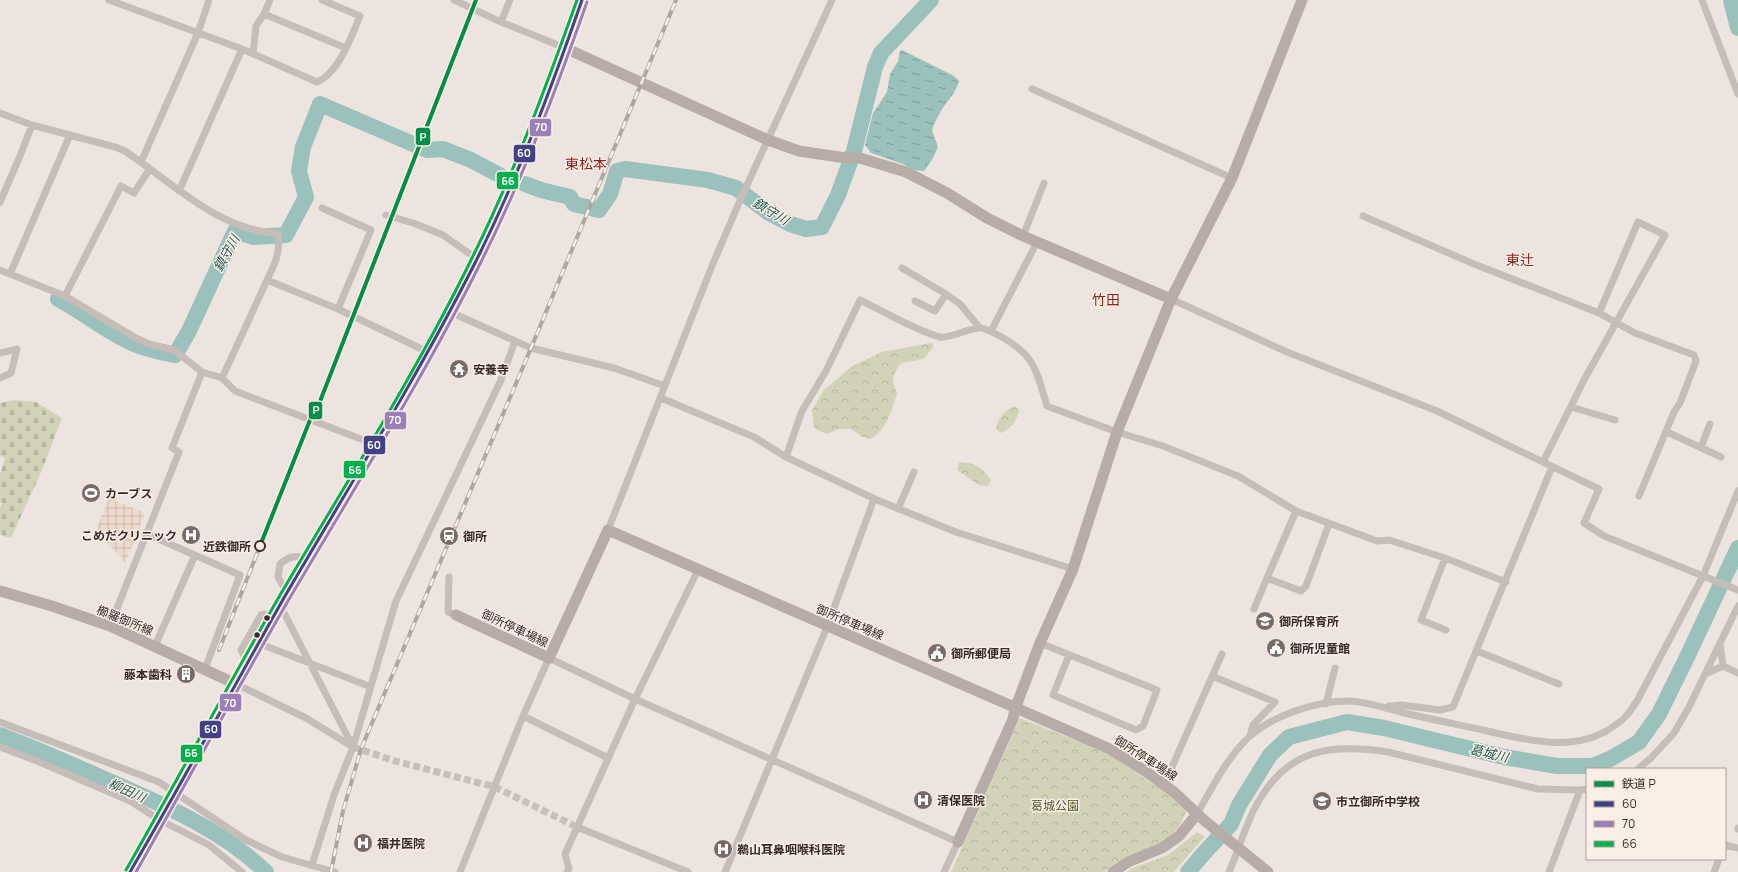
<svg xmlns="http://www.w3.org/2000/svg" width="1738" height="872" viewBox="0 0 1738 872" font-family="Manrope,'Noto Sans JP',sans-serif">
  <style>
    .forest { fill: url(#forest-crowns) }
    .cemetery { fill: url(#cemetery-stones) }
    .plaza { fill: url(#plaza-grid) }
    .water { fill: url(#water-ripples) }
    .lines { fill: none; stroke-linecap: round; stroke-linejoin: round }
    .river { stroke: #9ac1bb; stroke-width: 16 }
    .street-tunnel { stroke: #c9bfba; stroke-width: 7; stroke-dasharray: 7 3.5; stroke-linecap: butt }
    .street { stroke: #c6bcb8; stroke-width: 7 }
    .secondary { stroke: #b7aca8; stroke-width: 11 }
    .highway { stroke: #aca39e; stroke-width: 14 }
    .rail-casing { stroke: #ada6a3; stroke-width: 4 }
    .rail { stroke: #fbeee6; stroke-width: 2.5; stroke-dasharray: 8; stroke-linecap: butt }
    .bus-1-casing { stroke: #fbeee6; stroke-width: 6 }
    .bus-2-casing { stroke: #fbeee6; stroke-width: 6 }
    .bus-3-casing { stroke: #fbeee6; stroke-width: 6 }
    .bus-1 { stroke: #414188; stroke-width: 3 }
    .bus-2 { stroke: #9c7eb9; stroke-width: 3 }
    .bus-3 { stroke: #04b04c; stroke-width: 3 }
    .rail-1-casing { stroke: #fbeee6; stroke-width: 7 }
    .rail-1 { stroke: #028e46; stroke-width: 4 }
    .stop-dot { fill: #fbeee6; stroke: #372926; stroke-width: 2 }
    .bus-dot { fill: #372926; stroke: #fbeee6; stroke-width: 1.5 }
    .labels { text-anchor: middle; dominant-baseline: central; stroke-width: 3; stroke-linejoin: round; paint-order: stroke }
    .poi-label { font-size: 12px; font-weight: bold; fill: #372926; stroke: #fbeee6; text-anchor: start }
    .stop-label { font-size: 12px; font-weight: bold; fill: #372926; stroke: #fbeee6; text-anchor: end }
    .street-label { font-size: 12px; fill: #372926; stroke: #fbeee6 }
    .park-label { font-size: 12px; fill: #4e5728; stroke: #fbeee6 }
    .water-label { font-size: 13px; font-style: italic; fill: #195c55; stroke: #fbeee6 }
    .quarter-label { font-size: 14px; fill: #8c2219; stroke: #fbeee6 }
    .line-badge { stroke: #fbeee6; stroke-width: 1.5 }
    .badge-label { font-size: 11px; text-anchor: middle; font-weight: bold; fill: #fff }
  </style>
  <defs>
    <pattern id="forest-crowns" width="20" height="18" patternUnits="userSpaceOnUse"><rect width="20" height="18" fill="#d2d2b8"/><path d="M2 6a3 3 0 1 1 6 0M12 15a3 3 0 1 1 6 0" fill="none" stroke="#b5b49e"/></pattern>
    <pattern id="cemetery-stones" width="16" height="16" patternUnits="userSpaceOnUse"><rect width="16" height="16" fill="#d2d2b8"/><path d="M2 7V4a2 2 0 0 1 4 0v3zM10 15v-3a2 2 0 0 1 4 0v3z" fill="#b5b49e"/></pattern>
    <pattern id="plaza-grid" width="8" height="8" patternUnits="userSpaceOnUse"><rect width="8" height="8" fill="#eddacd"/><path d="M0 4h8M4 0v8" fill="none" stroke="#ccbbb0"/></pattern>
    <pattern id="water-ripples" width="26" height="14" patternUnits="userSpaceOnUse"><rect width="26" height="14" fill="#9ac1bb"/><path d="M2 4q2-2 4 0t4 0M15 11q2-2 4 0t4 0" fill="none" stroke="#7e9d98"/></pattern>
  </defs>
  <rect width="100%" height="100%" fill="#ede4df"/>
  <path class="forest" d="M931,343l2,1v3l-9,12 -23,4c-9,13 -10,16 -4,30 -5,17 -11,37 -26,46l-9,-2 -11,-8h-12l-13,5 -12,-6 -2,-18 12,-20 28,-24 30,-14z
    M1015,406l4,5c-2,10 -8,17 -18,22l-5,-4c2,-11 8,-18 19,-23z
    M959,462c16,1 22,4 32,18l-3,6 -9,-1 -22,-15z
    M1020,718l87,35 62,42 16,14 1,3c-2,4 -4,10 -7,14 -17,25 -54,24 -74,46h-154z
    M1197,832l8,4 -31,36h-47l5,-4 36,-13z"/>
  <path class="cemetery" d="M13,400l23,2 26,16 -20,52 -31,68 -11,-3v-27l2,-5 -2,-1v-28l5,-16 -5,-2v-53z"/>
  <path class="plaza" d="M109,498l36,15 -20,51 -4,-8 -17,-16 -10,-5z"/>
  <path class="water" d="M902,50l52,26 5,5c-3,11 -8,16 -15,25 -5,7 -9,16 -12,24l6,17 -6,13 -8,11 -10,-1 -11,-6 -32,-11 -6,-8 8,-32 14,-21 3,-18 8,-13 2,-10z"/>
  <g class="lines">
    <path class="river" d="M1731,0l7,28
      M525,184l16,6 29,7 4,7 25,6 11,-16 7,-23 8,-2 83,11 28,8 33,25 21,11 16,5 16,-2 16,-32 16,-44 21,-84 6,-14 50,-53
      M58,299c25,13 47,32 72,43 14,7 30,10 45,13l14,-24 46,-100 18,6 33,-2 20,-38 -7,-26 4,-24 17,-43 107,46 16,-1 28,11 32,17
      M0,735c37,14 73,30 109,46 55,24 113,49 157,91
      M1188,872l16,-19 27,-29 8,-19 31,-50 19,-18 58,-15 37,6 120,29 53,9h36l17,-7 29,-17 20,-28 29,-59 50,-107"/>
    <path class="street-tunnel" d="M353,747l42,14 100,26 82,40"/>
    <path class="street" d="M109,0l133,49 75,33c22,-9 34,-45 43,-66l-38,-16
      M454,0l47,22 64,26
      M1702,0l36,94
      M264,14l82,34
      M501,22l9,-22
      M253,54l3,-28 8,-12 6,-14
      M1032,89l200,89
      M0,113l32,12 83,22 10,4c49,33 92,78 153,83 2,11 0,21 -4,31l-52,113 -20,-6 -28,-22 -25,-6 -13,-6 -71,-42 -65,-26
      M141,162l57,-129 11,-33
      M179,191l63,-142
      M0,202l20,-46 12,-31
      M322,208l49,22 -33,79
      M386,215l30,9 27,11 34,24
      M1363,216l111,48 125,49 36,20 59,22 2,6 -16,42 -6,9 -35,84
      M1023,236l21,-53
      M902,268l44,26 14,10 19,23
      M10,274l60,-139
      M267,280l71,29 90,43
      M65,296l56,-110 13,7 15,-23
      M1171,299l116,53 150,59 162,78 -15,34 20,13 134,54
      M915,301l20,10 11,-17
      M450,312l81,36 83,20 51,18
      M991,331l46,-89
      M0,353l17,-4 -6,24 -11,5
      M222,378l13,13 139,53
      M661,398l93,39 32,20 91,43 79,32 117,37
      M1571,407l44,13
      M1667,432l54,25
      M1701,447l9,-23
      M786,457l16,-46 24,-40 34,-71c23,11 56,31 80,37 9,2 27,-8 38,-9 7,-1 16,5 22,8 36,20 36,34 47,70l70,26 46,14 75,30 58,35 81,30 12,-1 56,18 61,24
      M1543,462l41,-82 81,-145 -27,-13 -39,91
      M898,509l16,-37
      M1296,511l-29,67 34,13 5,-5 23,-62
      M608,530l104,-264 29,-68 91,-198
      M147,534l93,41 -35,94
      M1445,558l-24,62 25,10
      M449,577l-1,35 8,3
      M287,593l-9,-16 2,-13c8,-7 16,-10 28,-5
      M280,605l73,142
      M1254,609l13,-31
      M110,626l69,-174 -7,-4 30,-76
      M258,643l113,44
      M1040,643l117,47 -14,36 -7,4 -83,-35 16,-40
      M1720,644l3,22
      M155,646l40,-91
      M1477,651l82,33
      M247,662l-6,-12 20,-35 14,-2
      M1705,674l18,-8 15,7
      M1212,676l63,26 -22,23 -3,11
      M236,684l70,34 47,29
      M1326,704l9,-36
      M1389,706l13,-1 38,5 13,-3 99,-240
      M523,716l85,42
      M0,722l159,60 87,58 36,17 53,15
      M0,747l37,14 93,40 30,19 49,25 33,27
      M1638,769l13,-11 23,-25 15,-26 49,-101
      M1164,785l58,-131
      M1197,814c15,-26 30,-57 53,-78 24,-21 66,-35 98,-35 18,0 35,7 53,11 27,7 55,12 82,18 43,10 93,24 131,-4 4,-3 9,-6 12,-10 4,-4 7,-10 11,-15l66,-125 35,-85
      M577,827l111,45
      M1738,828v1
      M1725,847l1,-2 12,3
      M312,865l22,-70 19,-48 43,-146 105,-221 14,-39
      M460,872l63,-156 26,-58 86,41 323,143 -14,30
      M567,872l2,-3 -4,-15 70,-155 63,-129
      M725,872l102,-245 47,-128
      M1229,872c10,-22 16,-47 28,-68 30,-55 73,-61 131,-52l150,37 42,1 7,-1
      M1549,872l31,-82
      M1714,872l5,-13"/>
    <path class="secondary" d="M565,48l203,92 31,11 40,6 21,1 46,14 41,21 40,25 36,18 148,63
      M0,591l52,15 58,20 126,58
      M456,615l93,43 59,-128 502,219 35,22 29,21 31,29 63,51
      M958,842l55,-123 2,-10 25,-66 33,-74 44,-137 54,-133 61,-121 70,-178
      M1113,872l15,-10 34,-14 17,-12 18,-22"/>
    <path class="highway" d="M130,872c54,-93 104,-188 158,-280 64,-110 131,-218 188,-331 42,-84 75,-172 106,-261"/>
    <g class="rail-casing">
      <path id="rail" d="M219,650l41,-104
        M331,872l12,-61 18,-62 170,-401 145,-348"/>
    </g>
    <use href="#rail" class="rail"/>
    <g class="bus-1-casing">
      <path id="bus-1" d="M130,872c53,-91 103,-184 155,-276 65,-111 133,-220 191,-335 42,-84 75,-172 106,-261"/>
    </g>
    <g class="bus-2-casing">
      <path id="bus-2" d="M136,872c51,-90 100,-181 152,-271 66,-112 135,-222 193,-339 42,-84 75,-172 106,-260"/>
    </g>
    <g class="bus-3-casing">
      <path id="bus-3" d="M126,870c53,-93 103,-187 157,-280 65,-110 134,-219 190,-334 41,-83 73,-169 104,-256"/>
    </g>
    <use href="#bus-1" class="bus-1"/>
    <use href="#bus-2" class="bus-2"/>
    <use href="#bus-3" class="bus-3"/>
    <g class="rail-1-casing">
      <path id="rail-1" d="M260,546l50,-126 9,-16 157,-404"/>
    </g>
    <use href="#rail-1" class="rail-1"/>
  </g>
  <defs>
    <g id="temple-disc" transform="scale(1)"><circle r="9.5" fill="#776a67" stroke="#fbeee6"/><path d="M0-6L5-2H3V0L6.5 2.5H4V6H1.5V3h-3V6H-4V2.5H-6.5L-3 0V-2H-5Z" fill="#fff"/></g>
    <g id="stadium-disc" transform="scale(1)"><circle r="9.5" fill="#776a67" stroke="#fbeee6"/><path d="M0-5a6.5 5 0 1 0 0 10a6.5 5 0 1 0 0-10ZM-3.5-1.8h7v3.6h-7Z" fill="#fff"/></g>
    <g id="hospital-disc" transform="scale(1)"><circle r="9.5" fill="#776a67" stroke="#fbeee6"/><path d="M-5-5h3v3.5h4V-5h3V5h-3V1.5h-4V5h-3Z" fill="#fff"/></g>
    <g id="station-disc" transform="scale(1)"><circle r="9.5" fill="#776a67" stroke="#fbeee6"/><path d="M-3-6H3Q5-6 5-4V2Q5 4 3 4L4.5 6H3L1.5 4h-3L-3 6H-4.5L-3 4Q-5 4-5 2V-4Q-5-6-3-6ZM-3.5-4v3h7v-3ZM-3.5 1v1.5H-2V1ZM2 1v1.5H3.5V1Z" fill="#fff"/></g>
    <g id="school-disc" transform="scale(1)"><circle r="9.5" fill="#776a67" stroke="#fbeee6"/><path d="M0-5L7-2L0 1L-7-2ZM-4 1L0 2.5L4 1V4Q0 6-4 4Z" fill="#fff"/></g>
    <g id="civic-disc" transform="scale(1)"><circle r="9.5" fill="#776a67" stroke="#fbeee6"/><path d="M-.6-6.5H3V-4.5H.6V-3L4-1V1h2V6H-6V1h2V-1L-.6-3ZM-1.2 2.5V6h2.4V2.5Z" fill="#fff"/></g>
    <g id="building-disc" transform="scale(1)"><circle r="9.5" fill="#776a67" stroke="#fbeee6"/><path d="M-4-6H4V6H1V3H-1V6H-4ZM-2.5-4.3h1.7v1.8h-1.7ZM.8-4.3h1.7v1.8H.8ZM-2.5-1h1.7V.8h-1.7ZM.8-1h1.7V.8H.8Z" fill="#fff"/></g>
  </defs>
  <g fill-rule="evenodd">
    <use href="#temple-disc" x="459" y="369"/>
    <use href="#stadium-disc" x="91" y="493"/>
    <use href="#hospital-disc" x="191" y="535"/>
    <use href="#station-disc" x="449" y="536"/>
    <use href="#school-disc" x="1265" y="621"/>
    <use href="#civic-disc" x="1276" y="648"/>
    <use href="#civic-disc" x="937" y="653"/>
    <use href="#building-disc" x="186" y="674"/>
    <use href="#hospital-disc" x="923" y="800"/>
    <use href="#school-disc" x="1322" y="801"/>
    <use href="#hospital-disc" x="363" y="843"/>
    <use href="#hospital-disc" x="723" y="849"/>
  </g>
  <circle class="stop-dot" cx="260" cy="546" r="5"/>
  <g class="bus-dot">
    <circle cx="267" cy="618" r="3.5"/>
    <circle cx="257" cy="635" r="3.5"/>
  </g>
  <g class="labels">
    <g class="poi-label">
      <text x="473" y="369">安養寺</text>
      <text x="105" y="493">カーブス</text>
      <text x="177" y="535" text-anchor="end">こめだクリニック</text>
      <text x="463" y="536">御所</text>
      <text x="1279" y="621">御所保育所</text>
      <text x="1290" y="648">御所児童館</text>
      <text x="951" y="653">御所郵便局</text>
      <text x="172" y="674" text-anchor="end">藤本歯科</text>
      <text x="937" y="800">清保医院</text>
      <text x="1336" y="801">市立御所中学校</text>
      <text x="377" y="843">福井医院</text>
      <text x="737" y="849">鵜山耳鼻咽喉科医院</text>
    </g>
    <g class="stop-label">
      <text x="251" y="546">近鉄御所</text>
    </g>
    <g class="street-label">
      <text transform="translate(125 620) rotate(22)">櫛羅御所線</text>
      <text transform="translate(850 622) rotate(23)">御所停車場線</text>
      <text transform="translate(515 628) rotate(25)">御所停車場線</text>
      <text transform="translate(1146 758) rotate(33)">御所停車場線</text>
    </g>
    <g class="park-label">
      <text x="1055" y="805">葛城公園</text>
    </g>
    <g class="water-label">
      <text transform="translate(771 211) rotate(31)">鎮守川</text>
      <text transform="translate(226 253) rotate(-61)">鎮守川</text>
      <text transform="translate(1489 753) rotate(13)">葛城川</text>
      <text transform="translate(127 790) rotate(24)">柳田川</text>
    </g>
    <g class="quarter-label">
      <text x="586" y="163">東松本</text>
      <text x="1520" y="259">東辻</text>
      <text x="1106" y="299">竹田</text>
    </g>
  </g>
  <g class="line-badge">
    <rect x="529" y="118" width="23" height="19" rx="4" fill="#9c7eb9"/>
    <rect x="415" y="127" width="16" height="19" rx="4" fill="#028e46"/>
    <rect x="513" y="144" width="23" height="19" rx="4" fill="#414188"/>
    <rect x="496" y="171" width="23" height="19" rx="4" fill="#04b04c"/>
    <rect x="308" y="401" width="15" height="19" rx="4" fill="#028e46"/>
    <rect x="384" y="411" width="23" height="19" rx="4" fill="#9c7eb9"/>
    <rect x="363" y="435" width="23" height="20" rx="4" fill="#414188"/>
    <rect x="343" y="460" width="23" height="19" rx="4" fill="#04b04c"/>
    <rect x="219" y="693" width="23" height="19" rx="4" fill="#9c7eb9"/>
    <rect x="199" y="720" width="23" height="19" rx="4" fill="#414188"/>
    <rect x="180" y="744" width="23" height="19" rx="4" fill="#04b04c"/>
  </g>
  <g class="badge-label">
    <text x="541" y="131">70</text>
    <text x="423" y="141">P</text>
    <text x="524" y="157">60</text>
    <text x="508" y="185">66</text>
    <text x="316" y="414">P</text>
    <text x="395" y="424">70</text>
    <text x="374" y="449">60</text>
    <text x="355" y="474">66</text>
    <text x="230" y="707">70</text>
    <text x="211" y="733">60</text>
    <text x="191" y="757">66</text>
  </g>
  <rect x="1586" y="768" width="140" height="92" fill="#fbeee6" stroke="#ad9f99"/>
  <rect x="1594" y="781" width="20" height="6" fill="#028e46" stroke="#ad9f99"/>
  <text x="1622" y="788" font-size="12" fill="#372926">鉄道 P</text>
  <rect x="1594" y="801" width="20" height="6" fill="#414188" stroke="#ad9f99"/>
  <text x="1622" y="808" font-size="12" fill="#372926">60</text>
  <rect x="1594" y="821" width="20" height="6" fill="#9c7eb9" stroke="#ad9f99"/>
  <text x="1622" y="828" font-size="12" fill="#372926">70</text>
  <rect x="1594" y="841" width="20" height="6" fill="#04b04c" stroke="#ad9f99"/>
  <text x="1622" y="848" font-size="12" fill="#372926">66</text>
</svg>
